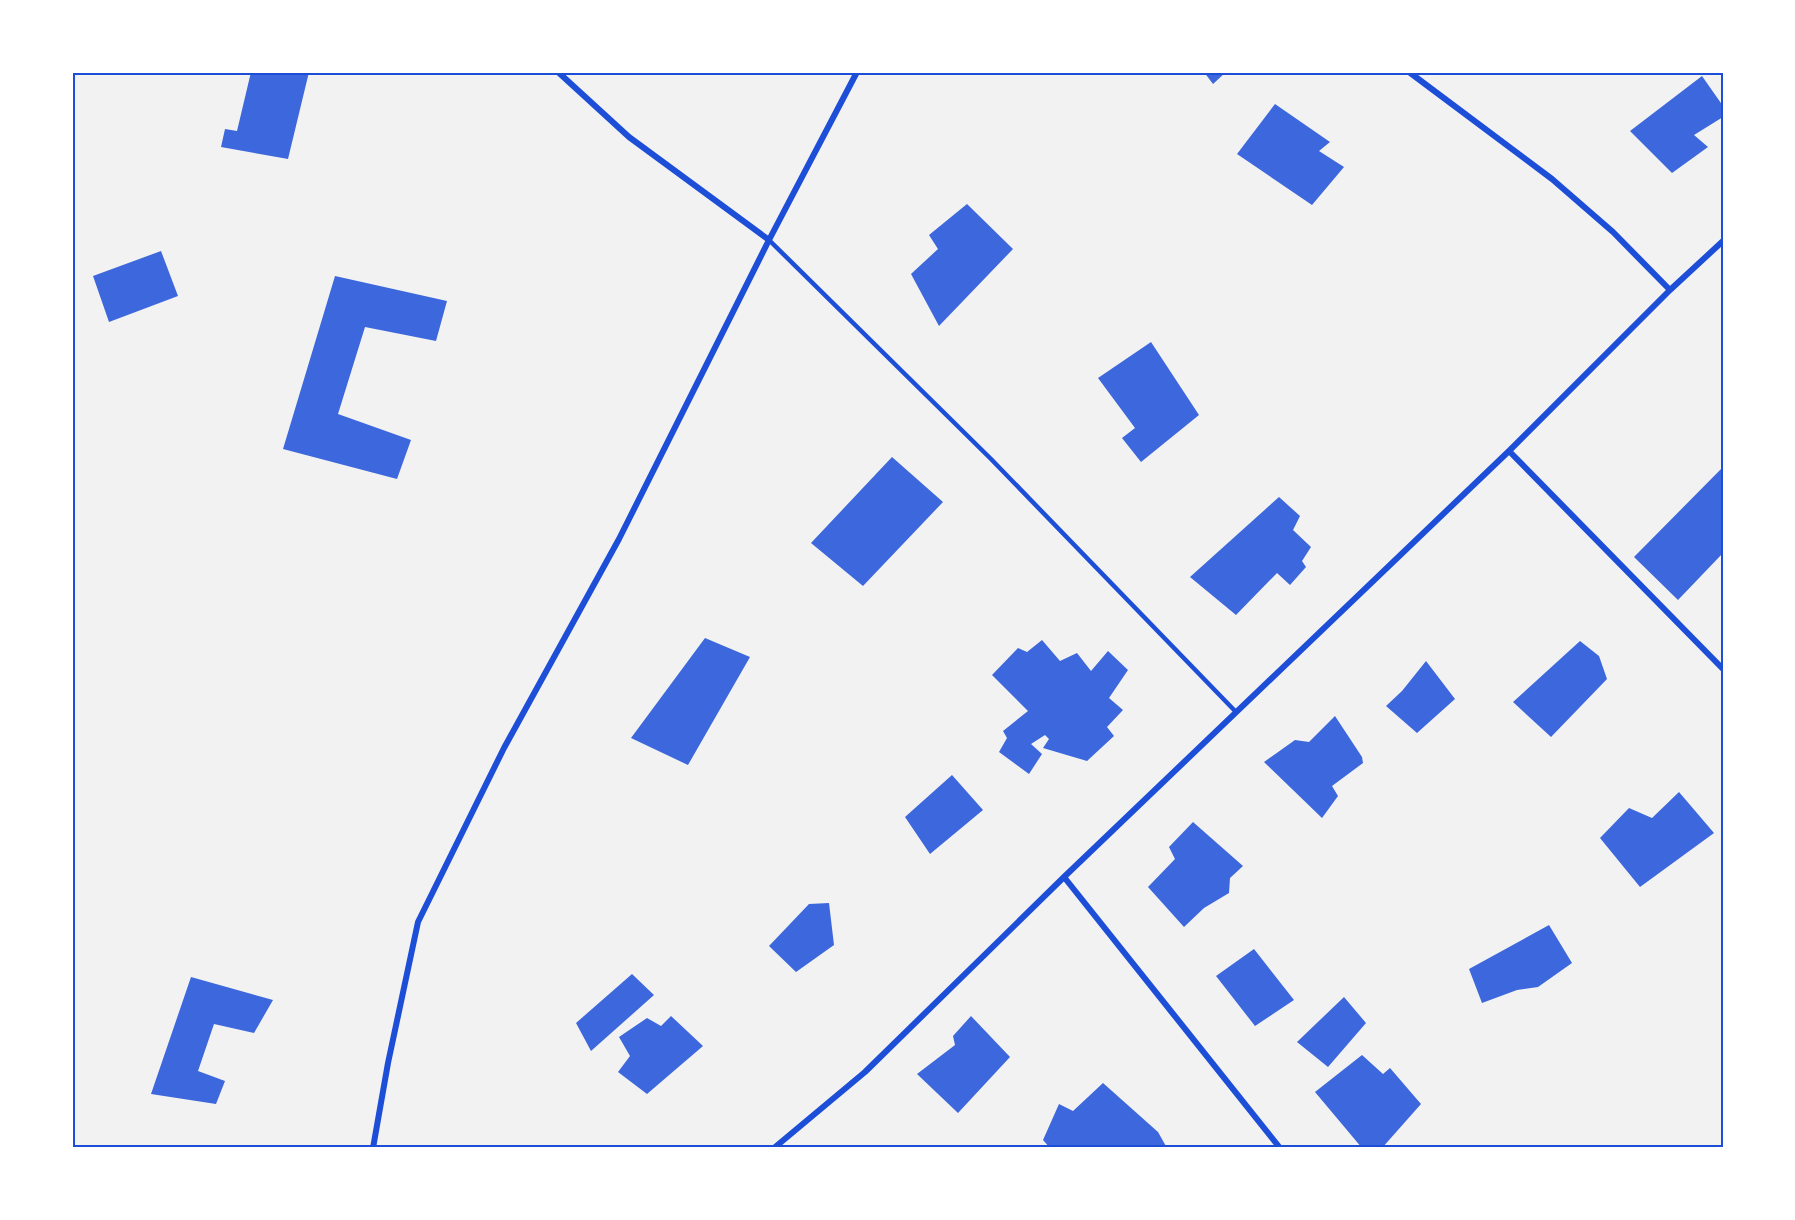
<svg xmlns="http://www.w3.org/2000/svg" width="1795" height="1220" viewBox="0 0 1795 1220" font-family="Roboto,sans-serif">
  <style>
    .building { fill: #3d67dc }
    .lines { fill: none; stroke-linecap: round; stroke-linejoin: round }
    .service { stroke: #1d4ed8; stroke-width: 4.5 }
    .minor { stroke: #1d4ed8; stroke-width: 6 }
    .neatline { fill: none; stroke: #1d4ed8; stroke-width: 2 }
  </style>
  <rect width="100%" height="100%" fill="#f2f2f2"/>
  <path class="building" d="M251,72h58l-21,87 -67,-12 4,-18 12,2z
    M1204,72h22l-13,12z
    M1702,76l21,30v11l-29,18 14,12 -36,26 -42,-42z
    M1275,104l55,38 -11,9 25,16 -32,38 -75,-51z
    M967,204l46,45 -74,77 -28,-52 27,-25 -9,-14z
    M161,251l17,45 -69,26 -16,-46z
    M335,276l112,25 -11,40 -71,-14 -27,87 73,26 -14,39 -114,-30z
    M1151,342l48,73 -58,47 -19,-24 13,-10 -37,-50z
    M892,457l51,45 -80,84 -52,-43z
    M1723,467v86l-45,47 -44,-43z
    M1279,497l21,19 -7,14 18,17 -9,14 4,6 -16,18 -13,-12 -41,42 -46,-38z
    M705,638l45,19 -62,108 -57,-27z
    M1042,640l18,21 17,-8 14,18 17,-20 20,19 -19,28 14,12 -16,17 7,9 -27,25 -44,-13 6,-9 -4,-4 -14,9 11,10 -13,20 -30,-22 8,-14 -4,-7 25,-20 -36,-36 26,-27 9,4z
    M1580,641l19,15 8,23 -56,58 -38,-35z
    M1426,661l29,38 -38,34 -31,-27 16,-15z
    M1335,716l27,41 1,6 -31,23 6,10 -16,22 -58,-56 31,-22 14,2z
    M952,775l31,35 -53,44 -25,-37z
    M1679,792l35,41 -74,54 -40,-49 29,-30 23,10z
    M1193,822l50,44 -13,12 -1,15 -25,15 -20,19 -36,-40 27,-28 -6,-12z
    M829,903l5,42 -38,27 -27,-26 40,-42z
    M1549,925l23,38 -34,24 -21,3 -35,13 -13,-34z
    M1254,949l40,51 -39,26 -39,-50z
    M632,974l22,21 -63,56 -15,-28z
    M191,977l82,23 -19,33 -40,-9 -16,47 27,10 -9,23 -65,-10z
    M1344,997l22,26 -38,44 -31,-25z
    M671,1016l32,30 -56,48 -29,-22 12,-16 -11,-19 28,-19 14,8z
    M971,1016l39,41 -52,56 -41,-39 38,-29 -2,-9z
    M1362,1055l21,19 7,-6 31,36 -39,44h-20l-47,-56z
    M1103,1083l55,49 9,16h-117l-7,-8 16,-36 14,7z"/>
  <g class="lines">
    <path class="service" d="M769,240l222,219 245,253"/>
    <path class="minor" d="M558,72l71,65 140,103
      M1409,72l143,107 61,53 57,58
      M1509,451l214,218
      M1064,877l216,271
      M373,1148l15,-85 30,-141 86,-174 115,-209 150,-299 88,-168
      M774,1148l91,-76 199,-195 445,-426 161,-161 53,-49"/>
  </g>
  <rect width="1795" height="1220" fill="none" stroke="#ffffff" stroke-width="147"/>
  <rect x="74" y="74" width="1648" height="1072" class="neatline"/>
</svg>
